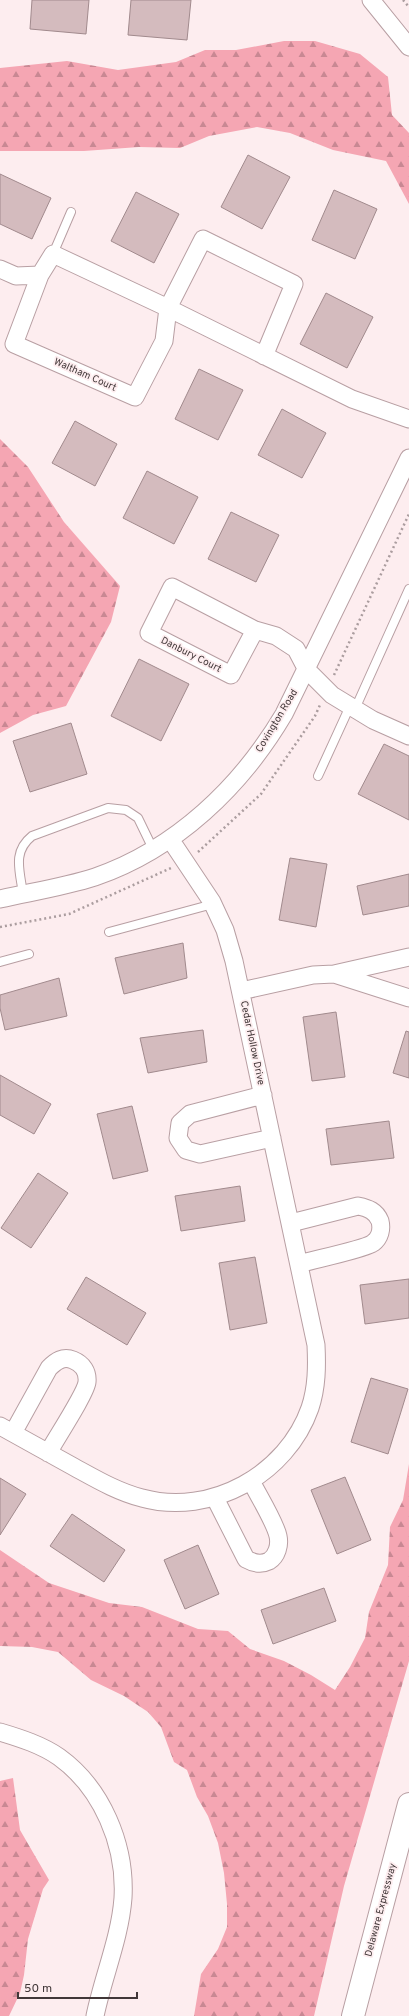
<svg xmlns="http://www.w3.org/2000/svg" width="409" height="2016" viewBox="0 0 409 2016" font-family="Overpass,sans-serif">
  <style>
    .forest { fill: url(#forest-firs) }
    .building { fill: #d4bbbe; stroke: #a18a8d }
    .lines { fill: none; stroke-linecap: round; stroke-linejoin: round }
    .service-casing { stroke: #b89fa3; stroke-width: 10 }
    .minor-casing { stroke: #b89fa3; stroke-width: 19 }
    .motorway-casing { stroke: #b89fa3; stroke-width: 24 }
    .path { stroke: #ab9d9f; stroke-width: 2.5; stroke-dasharray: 2 3; stroke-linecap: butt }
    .service { stroke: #fff; stroke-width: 8 }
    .minor { stroke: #fff; stroke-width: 17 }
    .motorway { stroke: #fff; stroke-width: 22 }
    .labels { text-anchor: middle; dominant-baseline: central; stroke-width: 3.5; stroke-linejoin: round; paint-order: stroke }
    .street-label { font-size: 10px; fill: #413738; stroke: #fdedef }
  </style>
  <defs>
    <pattern id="forest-firs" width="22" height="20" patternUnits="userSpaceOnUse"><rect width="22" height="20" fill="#f5a6b3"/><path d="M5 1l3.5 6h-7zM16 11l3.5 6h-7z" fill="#c88893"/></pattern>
  </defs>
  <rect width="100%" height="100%" fill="#fdedef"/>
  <path class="forest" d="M284,41h31l45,13 28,23 4,38 17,18v71l-23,-43 -53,-11 -43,-17 -33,-6 -48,9 -29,12 -41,-1 -55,4h-84v-83l67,-7 51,9 58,-8 29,-12h31z
    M0,439l28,28 36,55 56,64 -9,36 -45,84 -33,9 -33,18z
    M409,1464v197l-65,225 -30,130h-120l7,-42 17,-25 9,-22v-23l-3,-31 -6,-30 -10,-27 -11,-19 -10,-27 -13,-8 -13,-35 -13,-15 -24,-16 -33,-16 -33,-28 -26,-5 -32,-1v-96l49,33 60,20 33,4 56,22 30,2 22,18 34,12 27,14 24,15 15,-23 15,-29 4,-26 19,-47 2,-38 13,-27z
    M13,1778l7,52 29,50 -6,9 -15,50 -4,36 -4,18 -11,23h-9v-235z"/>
  <path class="building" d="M32,0h57l-3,34 -56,-5z
    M131,0h60l-4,40 -59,-5z
    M248,155l42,22 -28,52 -41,-22z
    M0,174l51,24 -19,41 -32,-15z
    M334,190l43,19 -22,50 -43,-19z
    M136,192l43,22 -25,49 -43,-22z
    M326,293l47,24 -26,51 -47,-24z
    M199,369l44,21 -25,50 -43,-21z
    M282,409l44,24 -24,45 -44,-23z
    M75,421l42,23 -22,42 -43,-23z
    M147,471l51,26 -24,47 -51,-26z
    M231,512l48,23 -23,47 -48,-23z
    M139,659l50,25 -28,57 -50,-25z
    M71,723l16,51 -57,18 -17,-51z
    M384,744l25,12v64l-51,-26z
    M290,858l37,6 -11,63 -37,-7z
    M409,874v32l-46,9 -6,-29z
    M183,943l4,35 -63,16 -9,-36z
    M59,978l8,38 -62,14 -5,-22v-13z
    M336,1012l9,65 -33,4 -9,-64z
    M203,1030l4,32 -59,11 -8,-35z
    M406,1031l3,1v46l-16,-5z
    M0,1075l51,29 -17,30 -34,-19z
    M132,1106l16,65 -35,8 -16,-65z
    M389,1121l5,37 -63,7 -5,-36z
    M38,1173l30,20 -37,55 -30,-20z
    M240,1186l5,35 -64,10 -6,-35z
    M255,1257l12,66 -37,7 -11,-67z
    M86,1277l60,36 -19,32 -60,-36z
    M409,1279v39l-44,6 -5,-39z
    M371,1378l37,11 -20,65 -37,-12z
    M345,1477l26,63 -34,14 -26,-64z
    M0,1478l26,16 -26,41z
    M72,1514l53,36 -21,32 -54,-36z
    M198,1545l21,49 -34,15 -21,-49z
    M324,1588l12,33 -63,23 -12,-34z"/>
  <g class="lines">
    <g class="service-casing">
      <path id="service" d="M53,254l18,-42
        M355,709l54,-120
        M318,776l32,-70
        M23,894c-3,-23 -11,-42 9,-58l76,-28 18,2 12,8 15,31
        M109,932l104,-28
        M0,962l29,-8"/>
    </g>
    <g class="minor-casing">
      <path id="minor" d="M371,0l38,47
        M0,269l16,7 24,-1
        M264,356l30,-72 -91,-45 -35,69 -4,33 -29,56 -121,-53 26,-69 13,-21 115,54 184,91 57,20
        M255,630l-24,45 -82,-42 23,-46 83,43 21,6 20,13 11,21 25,25 41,25 36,16
        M0,899c31,-7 64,-12 95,-22 81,-28 146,-90 189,-163l125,-256
        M334,974l75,24
        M241,991l72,-16 21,-1 75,-17
        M263,1095l-73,19 -10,9 -2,15 8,12 14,4 72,-16
        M291,1223l67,-17c10,2 18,5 22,15 2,8 0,17 -7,22 -8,6 -61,17 -74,21
        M0,1426c25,14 49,27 74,41 22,12 44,25 68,31 69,19 145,-24 168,-90 7,-21 7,-42 6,-63l-82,-384 -9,-31 -13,-28 -42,-63
        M13,1433l36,-65c7,-7 14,-12 24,-8 10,4 15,12 14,22 -1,11 -32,58 -39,71
        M215,1498l31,61c7,4 15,6 23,2 8,-5 11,-16 9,-25 -3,-14 -20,-41 -27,-55
        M0,1732c20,6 42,13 59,25 43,31 67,88 64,141 -3,40 -20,79 -28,118"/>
    </g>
    <g class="motorway-casing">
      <path id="motorway" d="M353,2016l56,-212"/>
    </g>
    <path class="path" d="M403,0l6,7
      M334,675l75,-161
      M198,852l63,-58 54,-78 5,-11
      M0,927l69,-13 102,-46"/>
    <use href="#service" class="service"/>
    <use href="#minor" class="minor"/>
    <use href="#motorway" class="motorway"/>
  </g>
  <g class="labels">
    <g class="street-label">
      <text transform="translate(85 375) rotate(24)">Waltham Court</text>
      <text transform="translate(191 655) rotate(27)">Danbury Court</text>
      <text transform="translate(277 721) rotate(-59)">Covington Road</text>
      <text transform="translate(252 1043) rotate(78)">Cedar Hollow Drive</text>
      <text transform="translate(381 1910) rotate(-75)">Delaware Expressway</text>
    </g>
  </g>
  <path d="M18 1992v6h119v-6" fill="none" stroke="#413738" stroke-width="2"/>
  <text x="24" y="1992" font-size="12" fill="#413738" stroke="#fdedef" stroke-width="3" paint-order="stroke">50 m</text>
</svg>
